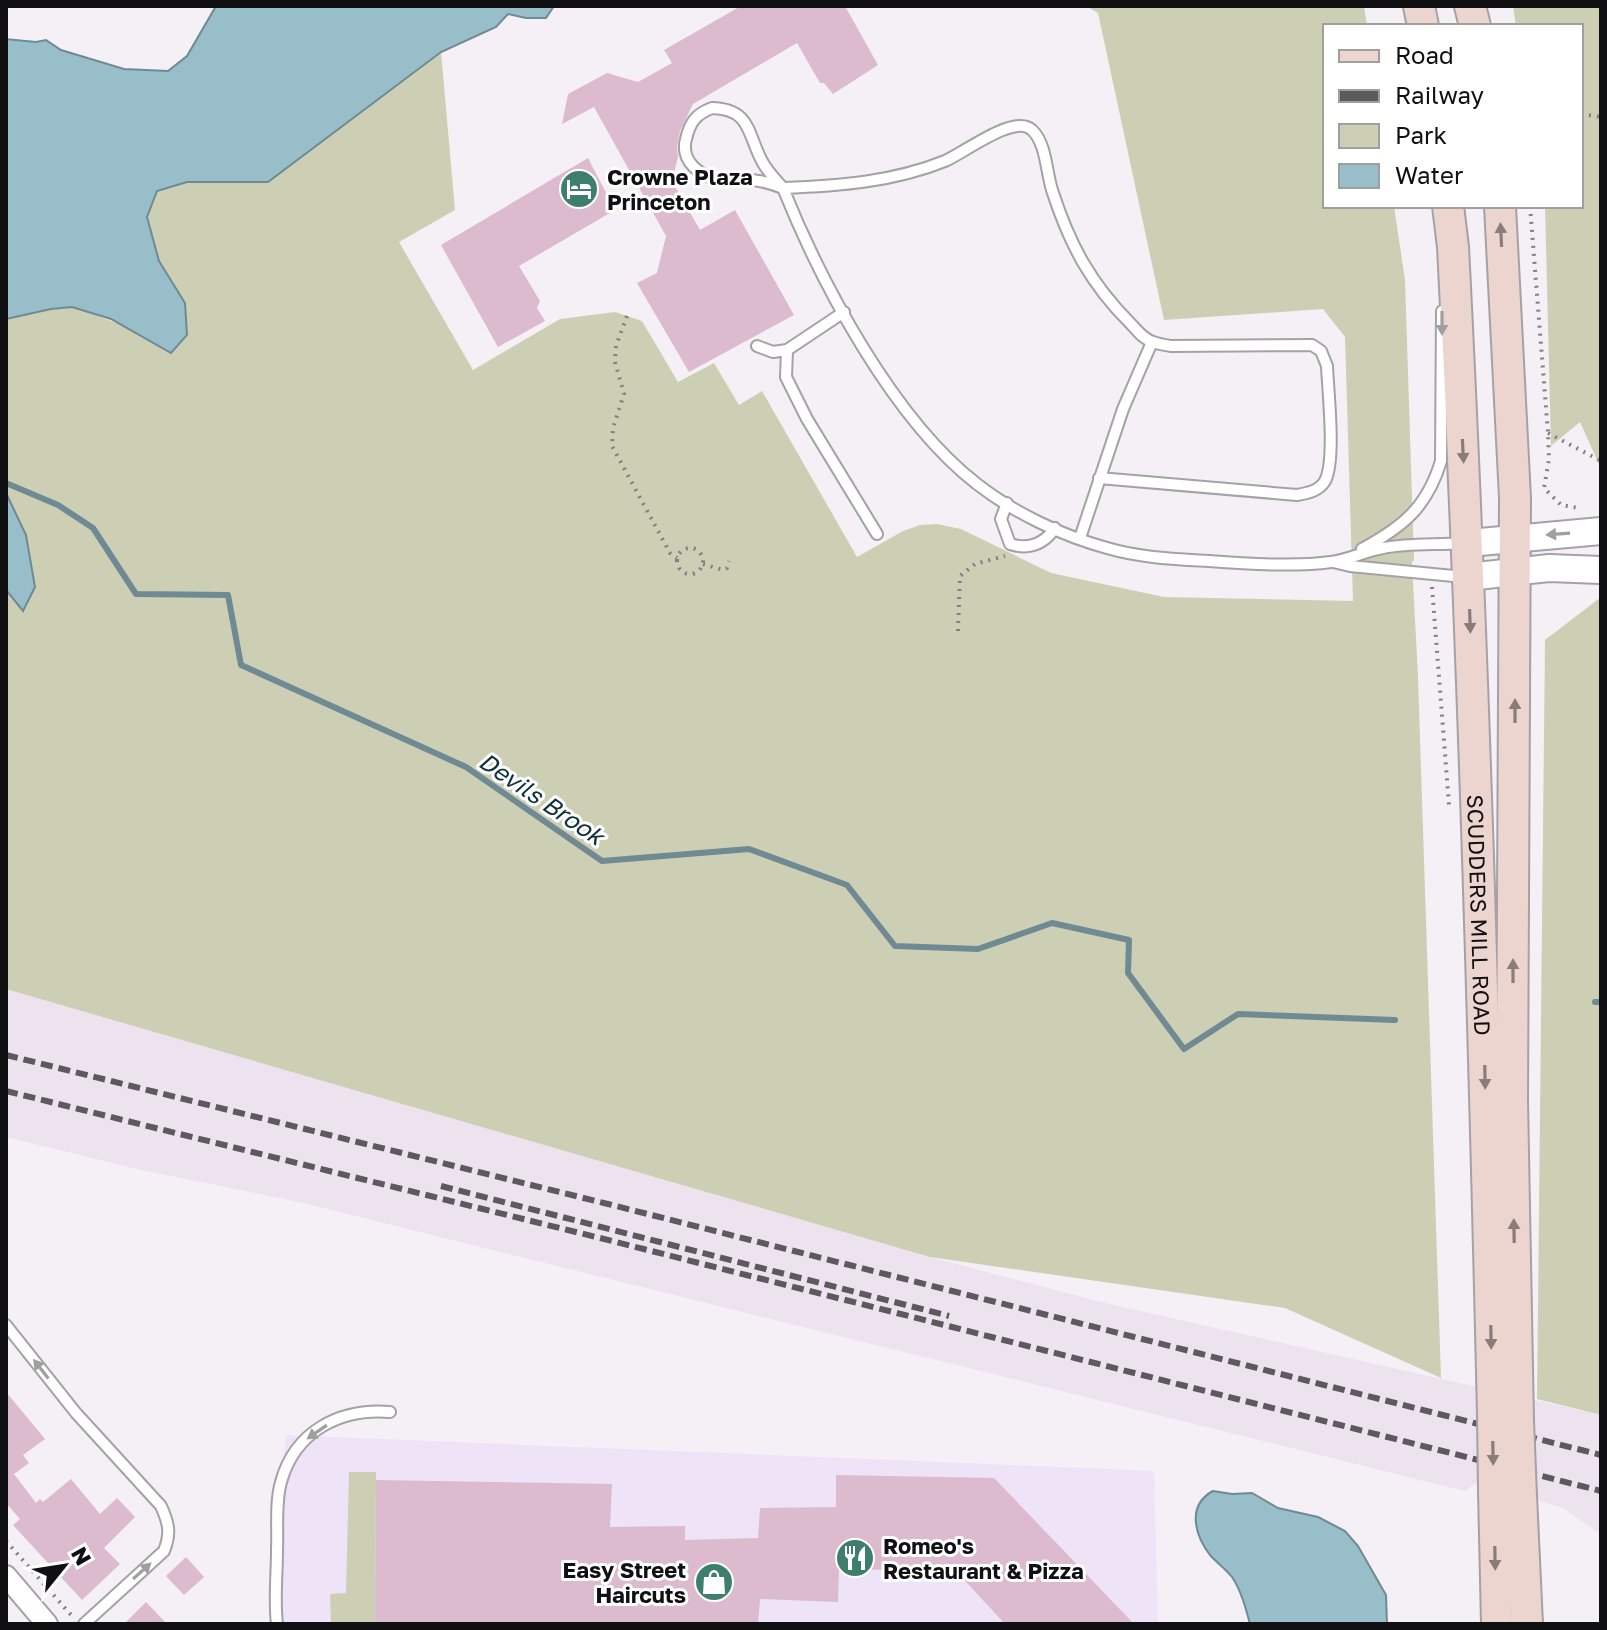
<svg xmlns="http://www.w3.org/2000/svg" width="1607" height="1630" viewBox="0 0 1607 1630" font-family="'Golos Text',sans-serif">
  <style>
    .commercial { fill: #eee3f7 }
    .built { fill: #ece3ee }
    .green { fill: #cdcfb5 }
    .water { fill: #98beca; stroke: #6f8a92; stroke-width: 2 }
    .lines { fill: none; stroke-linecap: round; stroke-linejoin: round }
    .stream { stroke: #6f8a92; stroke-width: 6 }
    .building { fill: #dbbbcd }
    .service-casing { stroke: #a5a1a6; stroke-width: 14 }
    .minor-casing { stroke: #a5a1a6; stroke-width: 24 }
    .tertiary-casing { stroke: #a5a1a6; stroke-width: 30 }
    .secondary-casing { stroke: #a5a1a6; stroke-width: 34 }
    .path { stroke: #817f83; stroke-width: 4; stroke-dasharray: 2 6; stroke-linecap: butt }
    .service { stroke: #fff; stroke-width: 10 }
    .minor { stroke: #fff; stroke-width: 20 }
    .tertiary { stroke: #fff; stroke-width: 26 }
    .secondary { stroke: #ecd5cf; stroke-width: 30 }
    .rail { stroke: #5c5a5d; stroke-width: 6; stroke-dasharray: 12 6; stroke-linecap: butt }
    .secondary-bridge-casing { stroke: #a5a1a6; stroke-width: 34; stroke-linecap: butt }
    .secondary-bridge { stroke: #ecd5cf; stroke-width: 30 }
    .oneway { fill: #897c7a }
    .oneway2 { fill: #9f9fa0 }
    .labels { text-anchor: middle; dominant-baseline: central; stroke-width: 6; stroke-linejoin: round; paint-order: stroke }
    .poi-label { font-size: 22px; font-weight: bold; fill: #100f11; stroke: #fff; text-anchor: start }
    .street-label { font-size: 22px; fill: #100f11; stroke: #fff }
    .water-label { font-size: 24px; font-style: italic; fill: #0d323c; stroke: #fff }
  </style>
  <rect width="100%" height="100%" fill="#f4f0f6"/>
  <path class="commercial" d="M286,1435l868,36 4,153h-889z"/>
  <path class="built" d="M6,989l924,268 175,46 496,112v119l-38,-26 -87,-25 -11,8 -1166,-289 -162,-33 -131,-32z"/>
  <path class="green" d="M1086,6h278l3,20h-42v180h69l11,74 9,280 -2,2 6,115 23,701 -156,-70 -355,-51 -924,-268v-399l17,20 3,-75 -20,-42v-174l45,-10 21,-2 53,19 60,-23 -26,-43 -12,-43 10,-26 30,-9h81l173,-130 14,158 -56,32 74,128 87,-51 55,-7 27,9 36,61 36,-19 25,42 23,-14 95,166 46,-26 17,-6 17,-1 24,5 90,44 113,24 189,4 -8,-264 -22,-28 -159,11 -66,-307z
    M1513,6h88v463l-21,-47 -29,24 -6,-240h36v-180h-65z
    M1601,597v818l-64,-16 8,-759z
    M349,1472h27l-1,152h-44l-1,-30 16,-1z"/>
  <path class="water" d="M216,6h338l-8,12h-20l-18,-4 -12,13 -55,25 -173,130h-81l-30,9 -10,26 12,44 26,42 2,32 -16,18 -60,-34 -39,-12 -21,2 -45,10v-280l30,3 10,-2 15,10 63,19 44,2 19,-15z
    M6,493l20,42 9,52 -12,24 -17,-21z
    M1213,1491l19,3 20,-1 26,15 40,9 27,14 13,15 28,49 1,29h-137c-4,-15 -9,-34 -18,-47 -6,-8 -15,-14 -22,-22 -16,-21 -23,-50 3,-64z"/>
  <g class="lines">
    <path class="stream" d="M6,483l52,22 35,23 43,66 92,1 13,70 225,102 136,94 147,-12 98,36 48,61 83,3 74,-26 77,17 -1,33 56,76 54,-35 157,6
      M1595,1002h6"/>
  </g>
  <path class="building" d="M741,6h104l33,59 -45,29 -9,-11h-4l-23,-40 -104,61 -13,27 -3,15 1,11 -6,24 28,49 35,-20 59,105 -105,57 -52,-89 20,-10 9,-37 -72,-129 -32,17 6,-30 39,-21 31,9 34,-19 -8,-13z
    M588,158l27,52 -96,56 21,35 -3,7 8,13 -47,26 -57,-102z
    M6,1392l39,47 -22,16 6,8 -15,11 22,29 4,-4 3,3 28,-23 29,35 17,-16 18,19 -31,31 16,16 -38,36 -69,-75 7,-6 -14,-16z
    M836,1475l158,3 140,146h-129l-49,-53 -117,-2 -1,33 -78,-3 -2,25h-383l1,-144 236,4 -2,43 75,-1v14l73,-2 2,-30 76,-1z
    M186,1557l18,20 -20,18 -18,-19z
    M146,1602l21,22h-43z"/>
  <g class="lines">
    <g class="service-casing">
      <path id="service" d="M712,108c40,1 35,27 51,55 5,9 13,17 20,25 -8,-3 -16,-6 -24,-7 -13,-3 -26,1 -38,-1 -21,-3 -41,-19 -35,-41 4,-17 10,-25 26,-31z
        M844,312l-57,38 -1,27 21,42 70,115
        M757,346l16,6 14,-2
        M1099,478l198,17c11,-2 22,-4 28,-14 11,-21 3,-89 2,-115l-6,-15 -9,-6 -141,1c-6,-1 -13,-2 -18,-4 -10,-3 -16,-12 -23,-19 -39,-39 -60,-78 -77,-130 -7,-19 -6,-49 -21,-63 -17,-17 -68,23 -87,31 -52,21 -107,25 -162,27 39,97 111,232 194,296 37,29 86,52 130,64 34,10 68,11 102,13 37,3 86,6 122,1 17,-2 34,-11 52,-14 26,-5 53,-3 79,-5
        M1007,503l-6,16 9,25c19,6 34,0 45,-16
        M1080,538l43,-129 29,-67
        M1362,549c42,-23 65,-42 79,-88l1,-150
        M1333,562l17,4 114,11
        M6,1325l70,88 85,93c8,18 10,27 3,45l-80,73
        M277,1624c-3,-24 0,-49 0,-74 1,-22 -2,-47 4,-68 14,-51 59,-74 109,-70"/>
    </g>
    <g class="minor-casing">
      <path id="minor" d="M6,1576l41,48"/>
    </g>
    <g class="tertiary-casing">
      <path id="tertiary" d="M1469,543l132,-12
        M1468,577l81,-9 52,2"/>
    </g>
    <g class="secondary-casing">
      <g id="secondary">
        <path d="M1419,6l4,20"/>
        <path d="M1470,6l5,20"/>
        <path id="s1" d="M1448,206l5,41c20,389 31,778 40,1168"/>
        <path d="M1500,206l15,292 -3,602 6,321"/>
        <path d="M1494,1491l3,133"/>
        <path d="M1521,1496l6,128"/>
      </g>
    </g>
    <path class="path" d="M1581,114l20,3
      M1530,206l18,227 1,26 -5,29 17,17 18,3
      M627,316l-11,30 -1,16 9,32 -11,34 -1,18 58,107 7,5
      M1548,433l53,28
      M677 561a13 13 0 1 1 26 0a13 13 0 1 1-26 0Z
      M703,564l20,6 4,-2 2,-7
      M1432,587l17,218
      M958,631l2,-55 15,-12 30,-8
      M6,1541l66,75"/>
    <use href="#service" class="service"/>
    <use href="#minor" class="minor"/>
    <use href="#tertiary" class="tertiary"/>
    <use href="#secondary" class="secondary"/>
    <path class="rail" d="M6,1055l602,149 993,251
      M6,1091l594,147 1001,253
      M441,1186l508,130"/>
    <g class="secondary-bridge-casing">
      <path id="secondary-bridge" d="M1493,1415l1,76
        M1518,1421l3,75"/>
    </g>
    <use href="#secondary-bridge" class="secondary-bridge"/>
  </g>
  <defs><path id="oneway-solid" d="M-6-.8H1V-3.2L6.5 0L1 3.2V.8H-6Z" transform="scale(2)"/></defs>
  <g class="oneway">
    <use href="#oneway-solid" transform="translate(1501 235) rotate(-93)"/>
    <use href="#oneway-solid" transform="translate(1463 451) rotate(87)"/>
    <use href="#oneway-solid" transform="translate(1470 621) rotate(88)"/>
    <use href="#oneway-solid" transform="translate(1515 711) rotate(-90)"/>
    <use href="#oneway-solid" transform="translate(1513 971) rotate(-90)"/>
    <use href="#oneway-solid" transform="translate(1485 1077) rotate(89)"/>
    <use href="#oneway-solid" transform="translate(1514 1231) rotate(-91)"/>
    <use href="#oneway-solid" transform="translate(1491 1337) rotate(89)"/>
    <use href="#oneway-solid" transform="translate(1493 1453) rotate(89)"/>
    <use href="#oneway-solid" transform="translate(1495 1558) rotate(89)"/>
  </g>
  <g class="oneway2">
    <use href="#oneway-solid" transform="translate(1442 323) rotate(90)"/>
    <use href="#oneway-solid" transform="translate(1558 534) rotate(176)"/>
    <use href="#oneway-solid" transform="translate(41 1369) rotate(-128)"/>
    <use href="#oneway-solid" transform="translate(317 1432) rotate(145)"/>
    <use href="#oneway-solid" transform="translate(142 1571) rotate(-42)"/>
  </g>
  <defs>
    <g id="hotel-disc" transform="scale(2)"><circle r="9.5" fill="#3e7e6d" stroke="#fff"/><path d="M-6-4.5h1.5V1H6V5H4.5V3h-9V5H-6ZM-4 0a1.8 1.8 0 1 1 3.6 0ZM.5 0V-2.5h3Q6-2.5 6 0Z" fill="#fff"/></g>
    <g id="restaurant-disc" transform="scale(2)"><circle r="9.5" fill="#3e7e6d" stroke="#fff"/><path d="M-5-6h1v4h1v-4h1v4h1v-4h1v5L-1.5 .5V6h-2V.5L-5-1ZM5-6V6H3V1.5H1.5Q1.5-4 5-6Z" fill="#fff"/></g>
    <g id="shop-disc" transform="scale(2)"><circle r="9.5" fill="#3e7e6d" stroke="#fff"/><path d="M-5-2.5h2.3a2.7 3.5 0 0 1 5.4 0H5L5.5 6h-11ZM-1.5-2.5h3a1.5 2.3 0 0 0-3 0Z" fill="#fff"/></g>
  </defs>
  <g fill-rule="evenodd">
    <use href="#hotel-disc" x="579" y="189"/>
    <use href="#restaurant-disc" x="855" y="1558"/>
    <use href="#shop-disc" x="714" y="1582"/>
  </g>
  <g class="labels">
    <g class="poi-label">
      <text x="607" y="176">Crowne Plaza<tspan x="607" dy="25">Princeton</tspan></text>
      <text x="883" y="1545">Romeo's<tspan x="883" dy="25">Restaurant &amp; Pizza</tspan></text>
      <text x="686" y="1569" text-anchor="end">Easy Street<tspan x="686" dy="25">Haircuts</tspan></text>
    </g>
    <g class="street-label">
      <text stroke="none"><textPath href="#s1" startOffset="710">SCUDDERS MILL ROAD</textPath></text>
    </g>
    <g class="water-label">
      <text transform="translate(542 798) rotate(34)">Devils Brook</text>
    </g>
  </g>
  <rect width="1607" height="1630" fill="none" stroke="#100f11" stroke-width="16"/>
  <rect x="1323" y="24" width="260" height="184" fill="#ffffff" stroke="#9f9fa0" stroke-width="2"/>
  <rect x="1339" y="50" width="40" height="12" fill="#ecd5cf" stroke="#9f9fa0" stroke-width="2"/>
  <text x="1395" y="64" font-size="24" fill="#100f11">Road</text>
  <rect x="1339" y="90" width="40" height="12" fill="#5c5a5d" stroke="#9f9fa0" stroke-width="2"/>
  <text x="1395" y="104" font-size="24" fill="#100f11">Railway</text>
  <rect x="1339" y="124" width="40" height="24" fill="#cdcfb5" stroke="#9f9fa0" stroke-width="2"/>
  <text x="1395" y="144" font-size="24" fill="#100f11">Park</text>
  <rect x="1339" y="164" width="40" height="24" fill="#98beca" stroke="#9f9fa0" stroke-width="2"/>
  <text x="1395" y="184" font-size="24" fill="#100f11">Water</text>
  <g transform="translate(64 1566) rotate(60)" stroke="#ffffff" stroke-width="6" paint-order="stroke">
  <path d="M0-6L14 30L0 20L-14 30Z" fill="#100f11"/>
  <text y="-12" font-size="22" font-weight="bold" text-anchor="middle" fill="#100f11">N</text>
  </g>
</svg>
